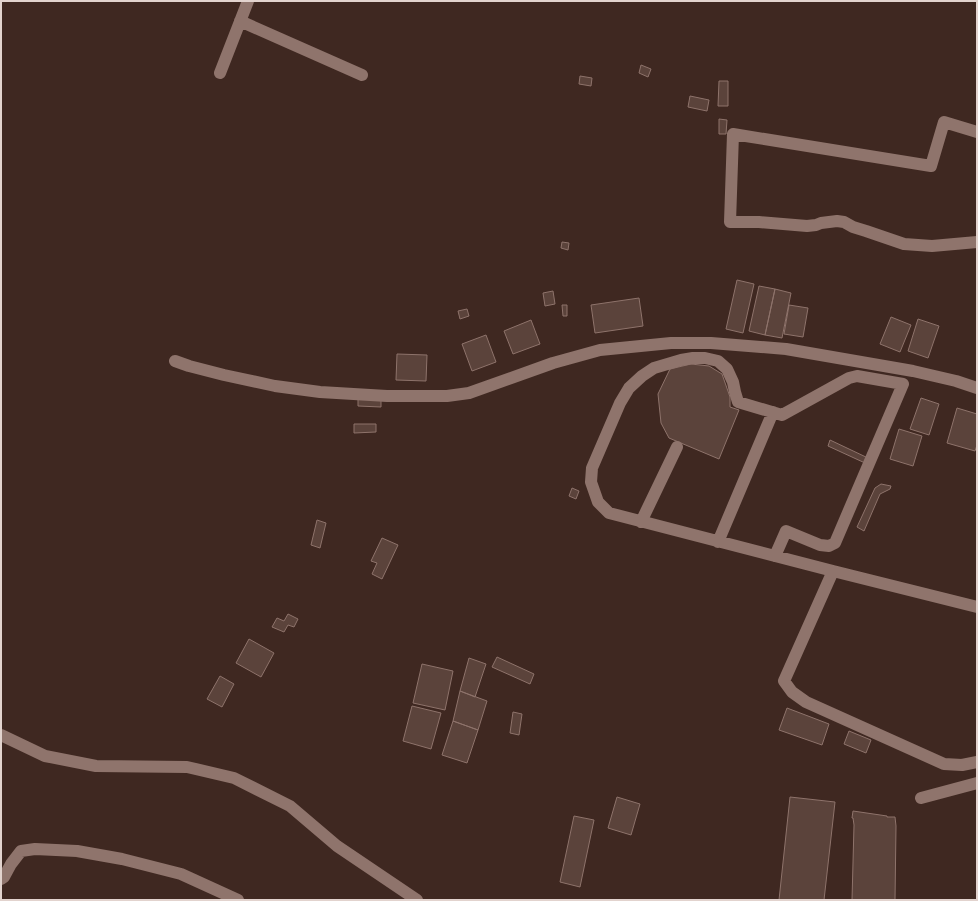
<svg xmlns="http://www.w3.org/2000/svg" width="978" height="901" viewBox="0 0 978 901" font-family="Figtree,sans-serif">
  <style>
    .building { fill: #5b433b; stroke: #8e736b }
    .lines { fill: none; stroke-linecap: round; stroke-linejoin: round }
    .minor { stroke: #8f746c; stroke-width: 12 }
  </style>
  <rect width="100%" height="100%" fill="#3f2821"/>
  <path class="building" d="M641,65l10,4 -3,8 -9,-4z
    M580,76l12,2 -1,8 -12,-2z
    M719,81h9v25h-10z
    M690,96l19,4 -2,11 -19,-4z
    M719,119l8,1 -1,14h-7z
    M562,242l7,1 -1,7 -7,-2z
    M737,280l17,4 -11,49 -17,-4z
    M759,286l16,3 -10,46 -16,-4z
    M775,289l16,4 -9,45 -17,-3z
    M553,291l2,13 -10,2 -2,-13z
    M639,298l4,28 -48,7 -4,-28z
    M562,305h5v11h-4z
    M789,305l19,3 -5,29 -19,-3z
    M467,309l2,7 -9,3 -2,-8z
    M891,317l20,8 -11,27 -20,-8z
    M918,319l21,7 -11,32 -20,-7z
    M531,320l9,24 -27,10 -9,-23z
    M486,335l10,27 -24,9 -10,-27z
    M397,354l30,1 -1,26 -30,-1z
    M691,364l18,2 13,8 8,23v10l9,3 -20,49 -50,-21 -8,-15 -3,-29 12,-25z
    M921,398l18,6 -10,31 -19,-6z
    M358,399h23v8l-23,-1z
    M957,408l20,6v31l-2,6 -28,-8z
    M354,424h22v8l-22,1z
    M899,429l23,7 -9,30 -23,-7z
    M830,440l38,18 -3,5 -37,-17z
    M881,484l10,2 -1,3 -10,5 -16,37 -7,-4 18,-39z
    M572,488l7,3 -3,8 -7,-3z
    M317,520l9,3 -6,25 -9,-3z
    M382,538l16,7 -16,34 -10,-5 5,-11 -6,-2z
    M288,614l10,5 -4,8 -6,-2 -4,7 -12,-5 5,-9 7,3z
    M249,639l25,14 -13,24 -25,-14z
    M497,657l37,17 -4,10 -38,-17z
    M469,658l17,6 -11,33 -15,-6z
    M422,664l31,7 -8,39 -32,-7z
    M220,676l14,8 -12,23 -15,-8z
    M460,691l27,10 -9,29 -25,-9z
    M412,706l29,7 -10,36 -28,-8z
    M787,708l42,16 -7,21 -43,-15z
    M513,712l9,2 -3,21 -9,-2z
    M453,721l25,9 -11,33 -25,-8z
    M849,731l22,9 -5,13 -22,-9z
    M617,797l23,7 -9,31 -23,-7z
    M790,797l45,5 -11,98h-45z
    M853,811l34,5v1h8l1,9 -1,74h-43l2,-75 -1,-7h-1z
    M574,816l20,4 -14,67 -20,-5z"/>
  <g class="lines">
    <path class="minor" d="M240,21l122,54
      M220,73l28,-72
      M977,132l-33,-10 -13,44 -198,-32 -3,88h29l48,4 9,-1 5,-2 16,-2 7,1 9,5 13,4 38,13 28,2 45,-4
      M175,361l14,5 35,9 51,11 45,6 67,4h60l22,-3 84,-30 47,-13 71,-7h40l75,6 127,22 43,10 21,7
      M641,522l36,-75
      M718,542l55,-130
      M775,556l11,-25 34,14 9,1 6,-3 68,-159 -46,-8 -8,2 -67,37 -44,-13 -3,-10 -2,-10 -6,-13 -9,-8 -13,-3h-12l-12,2 -27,8 -12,8 -13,12 -9,15 -28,65 -1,14 7,20 11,11 224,58
      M977,607l-144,-36 -49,110 8,11 14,10 138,62 18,1 15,-3
      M1,735l44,21 51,10 91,1 47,11 56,28 47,40 80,54
      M921,798l56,-15
      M1,879l3,-2 7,-13 10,-13 14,-2 42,2 45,8 59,15 57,26"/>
  </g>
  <rect width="978" height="901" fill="none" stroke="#e2d3ce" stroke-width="4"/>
</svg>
